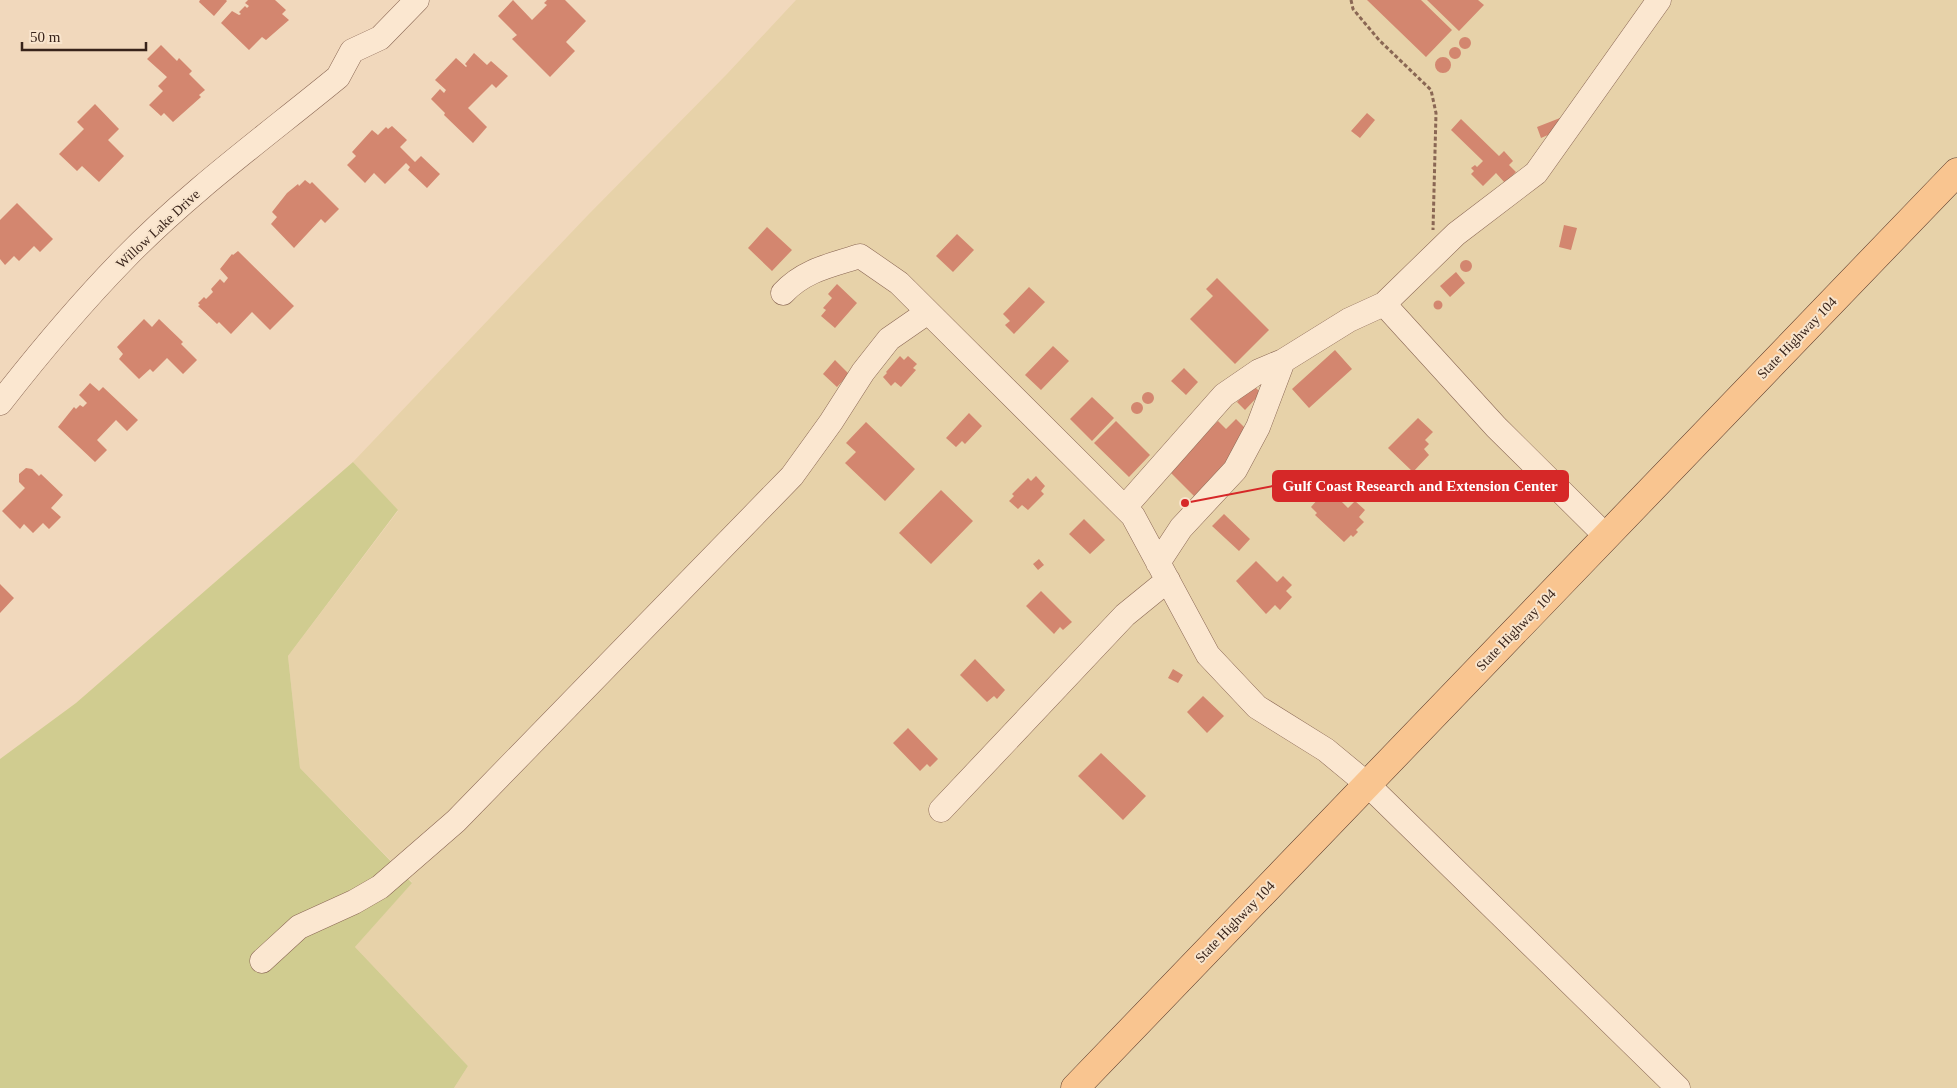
<svg xmlns="http://www.w3.org/2000/svg" width="1957" height="1088" font-family="'Times New Roman',serif">
<style>
.farmland{fill:#e7d2a9}
.green{fill:#d0cc90}
.building{fill:#d3866f}
.lines{fill:none;stroke-linecap:round;stroke-linejoin:round}
.minor-casing{stroke:#8a6754;stroke-width:25}
.major-casing{stroke:#573729;stroke-width:29}
.path{stroke:#8a6754;stroke-width:3;stroke-dasharray:4 2.5;stroke-linecap:butt}
.minor{stroke:#fbe7d0;stroke-width:24}
.major{stroke:#f9c590;stroke-width:28}
.labels{text-anchor:middle;dominant-baseline:central;stroke-width:4;stroke-linejoin:round;paint-order:stroke}
.street-label{font-size:14px;fill:#38231a;stroke:#f8e4cc}
.leader{fill:none;stroke:#d62828;stroke-width:2}
.callout-dot{fill:#d62828;stroke:#f8e4cc;stroke-width:2}
.callout{fill:#d62828;stroke:#d62828;stroke-width:2}
.callout-label{font-size:15px;text-anchor:middle;font-weight:bold;fill:#fff}
</style>
<rect width="100%" height="100%" fill="#f1d8bc"/>
<path class="farmland" d="M 796,0 L 1957,0 L 1957,1088 L 454,1088 L 468,1066 L 355,947 L 412,882 L 300,768 L 288,656 L 398,511 L 353,462 L 588,215 L 727,74 Z"/>
<path class="green" d="M 353,462 L 398,510 L 288,656 L 300,768 L 412,883 L 355,947 L 468,1066 L 454,1088 L 0,1088 L 0,759 L 76,703 Z"/>
<path class="building" d="M 200,0 L 226,0 L 227,1 L 214,16 L 199,2 Z
M 248,0 L 275,0 L 286,10 L 282,14 L 289,20 L 266,40 L 262,37 L 249,50 L 221,23 L 232,11 L 239,15 L 241,14 L 239,12 L 245,6 L 247,8 L 249,6 L 245,3 Z
M 513,0 L 532,20 L 547,5 L 544,3 L 547,0 L 565,0 L 586,21 L 566,42 L 575,51 L 550,77 L 512,39 L 517,35 L 498,16 Z
M 1367,0 L 1421,0 L 1452,30 L 1426,57 Z
M 1427,0 L 1478,0 L 1484,5 L 1459,31 Z
M1459 43a6 6 0 1 1 12 0a6 6 0 1 1-12 0Z
M 161,45 L 177,61 L 179,58 L 192,71 L 189,74 L 205,90 L 199,95 L 201,97 L 173,122 L 164,113 L 161,116 L 149,105 L 163,91 L 158,86 L 167,77 L 147,59 Z
M1449 53a6 6 0 1 1 12 0a6 6 0 1 1-12 0Z
M 474,53 L 487,65 L 491,61 L 508,76 L 496,88 L 492,84 L 468,108 L 487,127 L 473,143 L 444,115 L 445,113 L 431,99 L 440,89 L 444,93 L 446,90 L 435,80 L 456,58 L 466,67 L 467,66 L 465,64 Z
M1435 65a8 8 0 1 1 16 0a8 8 0 1 1-16 0Z
M 95,104 L 119,129 L 108,140 L 124,156 L 99,182 L 82,166 L 77,171 L 59,154 L 84,129 L 77,122 Z
M 1367,113 L 1375,120 L 1360,138 L 1351,131 Z
M 1560,118 L 1564,128 L 1541,138 L 1537,127 Z
M 1461,119 L 1499,156 L 1504,151 L 1513,161 L 1509,165 L 1516,172 L 1505,183 L 1496,173 L 1483,186 L 1471,174 L 1474,171 L 1471,168 L 1475,165 L 1477,167 L 1483,161 L 1451,130 Z
M 392,126 L 407,140 L 400,147 L 415,162 L 421,156 L 440,174 L 427,188 L 408,170 L 410,167 L 406,163 L 385,184 L 374,173 L 365,183 L 347,165 L 356,156 L 352,152 L 372,130 L 378,135 L 386,127 L 388,129 Z
M 305,180 L 310,184 L 312,182 L 339,209 L 325,223 L 321,219 L 294,248 L 271,224 L 277,217 L 272,212 L 287,193 L 298,184 L 299,186 Z
M 17,203 L 53,239 L 40,252 L 34,246 L 19,261 L 14,256 L 5,265 L 0,259 L 0,220 Z
M 1564,225 L 1577,228 L 1571,250 L 1559,247 Z
M 767,227 L 792,250 L 772,271 L 748,248 Z
M 957,234 L 974,250 L 953,272 L 936,256 Z
M 238,251 L 294,306 L 270,330 L 252,312 L 231,334 L 219,322 L 217,324 L 198,306 L 200,305 L 198,303 L 204,297 L 206,299 L 213,292 L 211,289 L 220,279 L 224,283 L 228,278 L 220,269 L 232,254 L 233,255 Z
M1460 266a6 6 0 1 1 12 0a6 6 0 1 1-12 0Z
M 1456,272 L 1465,283 L 1450,297 L 1440,286 Z
M 1217,278 L 1269,330 L 1235,364 L 1190,319 L 1213,296 L 1206,289 Z
M 837,284 L 857,303 L 835,328 L 821,316 L 826,310 L 823,308 L 832,298 L 828,294 Z
M 1029,287 L 1045,302 L 1014,334 L 1005,325 L 1010,321 L 1003,314 Z
M1433.5 305a4.5 4.5 0 1 1 9 0a4.5 4.5 0 1 1-9 0Z
M 144,319 L 152,327 L 159,319 L 183,342 L 181,344 L 197,360 L 183,374 L 167,358 L 153,372 L 150,369 L 139,379 L 119,359 L 123,354 L 117,347 Z
M 1053,346 L 1069,361 L 1041,390 L 1025,375 Z
M 1335,350 L 1352,369 L 1309,408 L 1292,389 Z
M 900,356 L 904,360 L 908,356 L 917,364 L 913,368 L 916,370 L 901,387 L 895,382 L 891,386 L 883,377 L 887,373 L 886,372 Z
M 835,360 L 849,374 L 837,387 L 823,374 Z
M 1184,368 L 1198,382 L 1186,395 L 1171,381 Z
M 90,383 L 99,391 L 103,387 L 138,420 L 127,431 L 116,420 L 97,440 L 107,450 L 95,462 L 58,427 L 74,407 L 76,409 L 80,405 L 83,407 L 87,403 L 79,395 Z
M 1253,385 L 1261,393 L 1245,410 L 1237,402 Z
M1142 398a6 6 0 1 1 12 0a6 6 0 1 1-12 0Z
M 1092,397 L 1114,418 L 1092,441 L 1070,419 Z
M1131 408a6 6 0 1 1 12 0a6 6 0 1 1-12 0Z
M 969,413 L 982,426 L 965,444 L 962,441 L 956,447 L 946,438 Z
M 1418,418 L 1433,432 L 1425,440 L 1429,444 L 1424,449 L 1429,455 L 1413,472 L 1388,448 Z
M 1236,419 L 1252,435 L 1195,497 L 1169,471 L 1218,421 L 1226,429 Z
M 1116,421 L 1150,455 L 1129,477 L 1094,443 Z
M 866,422 L 915,469 L 885,501 L 845,463 L 856,452 L 846,443 Z
M 26,468 L 32,469 L 39,476 L 41,474 L 63,495 L 51,508 L 61,517 L 49,529 L 43,523 L 33,533 L 24,524 L 20,529 L 2,511 L 25,488 L 19,482 L 19,474 Z
M 1036,476 L 1045,486 L 1041,491 L 1044,494 L 1028,510 L 1022,505 L 1018,509 L 1009,501 L 1014,496 L 1012,494 L 1028,478 L 1031,481 Z
M 941,490 L 973,521 L 931,564 L 899,533 Z
M 1326,490 L 1334,497 L 1335,495 L 1348,508 L 1355,501 L 1365,510 L 1359,517 L 1364,522 L 1356,530 L 1358,532 L 1353,537 L 1351,535 L 1344,542 L 1315,515 L 1317,513 L 1311,507 Z
M 1224,514 L 1250,539 L 1239,551 L 1212,526 Z
M 1084,519 L 1105,540 L 1090,554 L 1069,534 Z
M 1039,559 L 1044,565 L 1038,570 L 1033,564 Z
M 1256,561 L 1277,582 L 1283,576 L 1292,585 L 1286,591 L 1292,597 L 1280,610 L 1275,605 L 1266,614 L 1236,581 Z
M 0,584 L 14,598 L 0,613 Z
M 1041,591 L 1072,622 L 1063,630 L 1060,627 L 1054,634 L 1026,606 Z
M 975,659 L 1005,690 L 997,699 L 994,696 L 987,702 L 960,675 Z
M 1173,669 L 1183,675 L 1178,683 L 1168,678 Z
M 1203,696 L 1224,716 L 1207,733 L 1187,712 Z
M 908,728 L 938,759 L 930,767 L 927,764 L 920,771 L 893,743 Z
M 1101,753 L 1146,796 L 1123,820 L 1078,776 Z"/>
<g class="lines">
<g class="minor-casing">
<path id="minor" d="M 783,293 C 804,270 832,265 860,256 L 899,283 L 1133,516 L 1208,655 L 1257,707 L 1326,750 L 1367,784 L 1678,1088
M 1384,304 L 1496,427 L 1606,536
M 0,403 C 39,353 80,304 124,259 C 189,192 266,136 338,77 L 352,51 L 380,38 L 417,0
M 1125,507 L 1224,395 L 1259,371 L 1283,361
M 1158,563 L 1181,528 L 1235,470 L 1258,427 L 1283,361 L 1349,320 L 1384,304 L 1456,234 L 1536,173 L 1659,0
M 941,810 L 1125,615 L 1168,580
M 262,961 L 299,927 L 354,902 L 380,887 L 456,821 L 792,476 L 831,422 L 863,372 L 889,339 L 928,312"/>
</g>
<g class="major-casing">
<path id="major" d="M 1075,1088 L 1957,172"/>
</g>
<path class="path" d="M 1351,0 L 1353,9 L 1379,40 L 1431,90 L 1436,113 L 1433,230"/>
<use href="#minor" class="minor"/>
<use href="#major" class="major"/>
</g>
<g class="labels">
<g class="street-label">
<text transform="translate(158 229) rotate(-43)">Willow Lake Drive</text>
<text transform="translate(1797 338) rotate(-46)">State Highway 104</text>
<text transform="translate(1516 630) rotate(-46)">State Highway 104</text>
<text transform="translate(1235 922) rotate(-46)">State Highway 104</text>
</g>
</g>
<path class="leader" d="M1185 503L1273 486"/>
<circle class="callout-dot" cx="1185" cy="503" r="5"/>
<rect class="callout" x="1273" y="471" width="295" height="30" rx="5"/>
<g class="callout-label">
<text x="1420" y="491">Gulf Coast Research and Extension Center</text>
</g>
<path d="M22 42v8h124v-8" fill="none" stroke="#38231a" stroke-width="2.5"/>
<text x="30" y="42" font-size="15" fill="#38231a" stroke="#f8e4cc" stroke-width="4" paint-order="stroke">50 m</text>
</svg>
